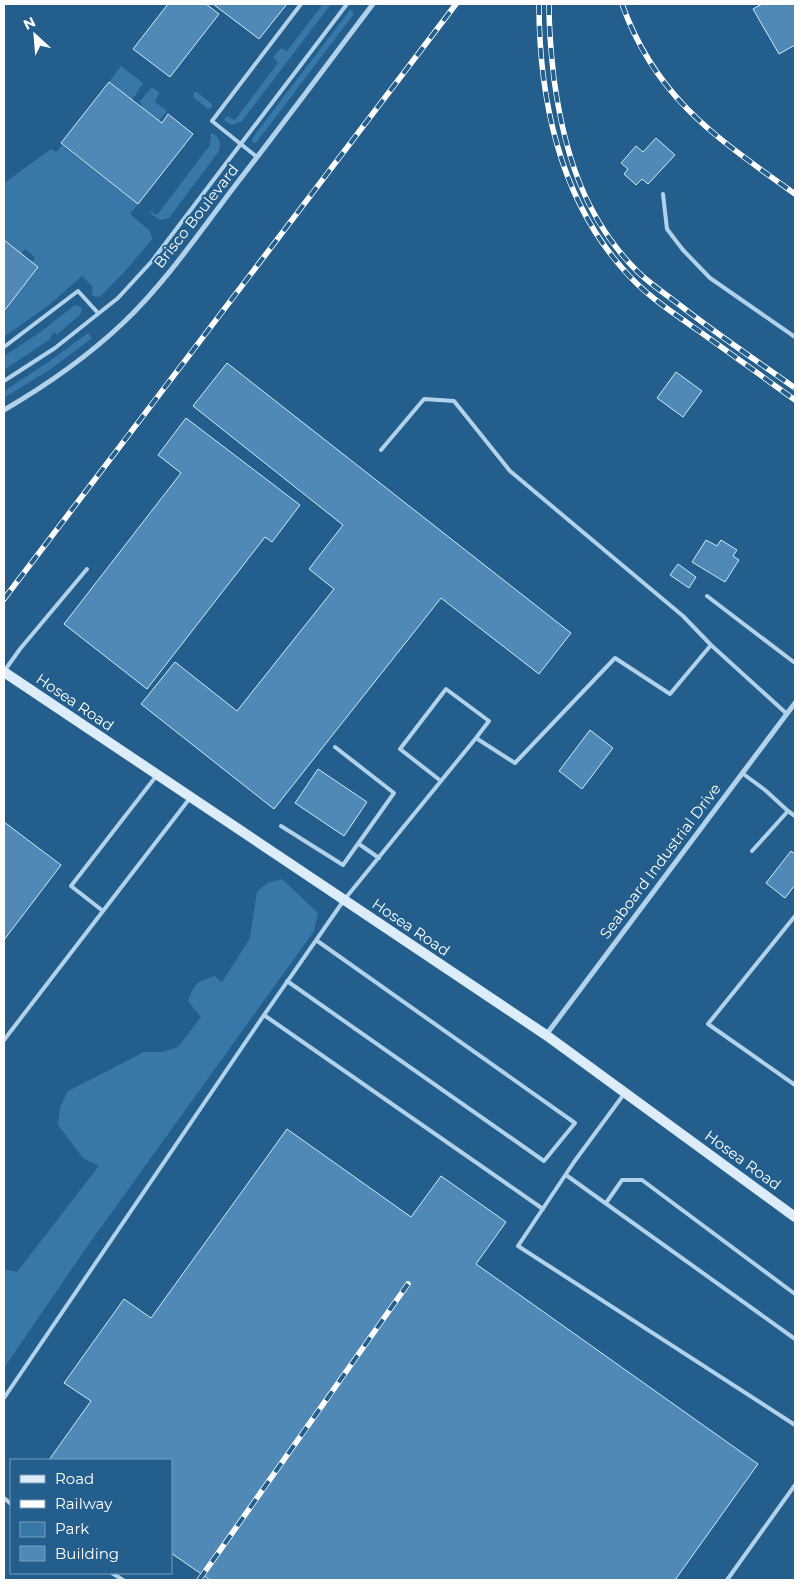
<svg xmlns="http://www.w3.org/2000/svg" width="799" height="1584" font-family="Montserrat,sans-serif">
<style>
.green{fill:#3778a9}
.building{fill:#5089b5;stroke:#d6eaf8}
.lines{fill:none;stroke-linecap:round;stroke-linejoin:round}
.lane{stroke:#b2d2eb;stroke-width:4}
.street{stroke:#b2d2eb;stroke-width:5}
.secondary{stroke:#ddecf9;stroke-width:10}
.rail-casing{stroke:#fff;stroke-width:5.5}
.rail{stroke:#235e8c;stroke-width:4;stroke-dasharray:11;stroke-linecap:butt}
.labels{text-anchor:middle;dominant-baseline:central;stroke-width:4;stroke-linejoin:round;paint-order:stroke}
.street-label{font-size:15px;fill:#fff;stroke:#235e8c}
</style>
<rect width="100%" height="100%" fill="#235e8c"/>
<path class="green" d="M 323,4 L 331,4 L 242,121 L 232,125 L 225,121 L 224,119 L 227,116 L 235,120 L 278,63 L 273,57 L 281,48 L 287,51 Z
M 350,10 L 353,11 L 353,15 L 256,143 L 252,142 L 253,137 Z
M 121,66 L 143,83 L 132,100 L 109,82 Z
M 151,88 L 155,89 L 159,93 L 155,102 L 167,111 L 159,121 L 140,106 L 142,104 L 139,102 Z
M 194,92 L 197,92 L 212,104 L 212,108 L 208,109 L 193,97 Z
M 211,133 C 219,136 222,143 219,151 L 169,218 L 160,220 L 151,214 L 150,211 L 157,215 L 210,145 Z
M 62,145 L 138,204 L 130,214 L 150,231 L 152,239 L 127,269 L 100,297 L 93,296 L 92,292 L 93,287 L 82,276 L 49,305 L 4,337 L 4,311 L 38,267 L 32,262 L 35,257 L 25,249 L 21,254 L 4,240 L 4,183 L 51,149 L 56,152 Z
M 75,305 L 80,306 L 82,309 L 80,315 L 56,335 L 55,332 L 52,334 L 49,340 L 4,370 L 4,356 L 39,333 Z
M 88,333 L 92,338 L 51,369 L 4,398 L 4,391 L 47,363 Z
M 282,879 L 318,913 L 314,931 L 84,1251 L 4,1368 L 4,1269 L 17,1272 L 99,1166 L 83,1158 L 58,1125 L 60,1107 L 68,1091 L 144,1052 L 162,1052 L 178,1047 L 201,1017 L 188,1001 C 194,984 197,981 215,976 L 222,982 L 250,938 L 257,891 L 268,883 Z"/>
<path class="building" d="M 168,4 L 206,4 L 219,14 L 170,77 L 133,49 Z
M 213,4 L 287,4 L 259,39 Z
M 762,4 L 795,4 L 795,45 L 779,54 L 753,9 Z
M 109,82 L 162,123 L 168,114 L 193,134 L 138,204 L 61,143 Z
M 656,138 L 675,155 L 648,184 L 642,179 L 636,185 L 624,174 L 628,169 L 621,163 L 636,146 L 643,152 Z
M 4,240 L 38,267 L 4,311 Z
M 227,363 L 571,633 L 539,674 L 441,598 L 274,809 L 141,704 L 175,662 L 237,711 L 334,589 L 309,569 L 343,525 L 193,406 Z
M 676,372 L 702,391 L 683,417 L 657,398 Z
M 186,418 L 300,505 L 272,542 L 265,537 L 147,689 L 64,624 L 181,473 L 158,455 Z
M 706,540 L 717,546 L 721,540 L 737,550 L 733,556 L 739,560 L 725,582 L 692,562 Z
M 678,564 L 696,577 L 689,588 L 670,575 Z
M 590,730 L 613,748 L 582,789 L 559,771 Z
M 318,769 L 367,802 L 344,836 L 295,803 Z
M 4,822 L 61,865 L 4,940 Z
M 791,851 L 795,854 L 795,885 L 785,898 L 766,883 Z
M 287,1129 L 411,1217 L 441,1176 L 506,1222 L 476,1264 L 758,1464 L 675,1580 L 210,1580 L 171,1553 L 171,1460 L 49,1460 L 91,1401 L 64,1383 L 124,1299 L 151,1318 Z"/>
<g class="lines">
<path class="lane" d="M 257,157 L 212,121 L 301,4
M 663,194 L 667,229 L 683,250 L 710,278 L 795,337
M 4,347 L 78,291 L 98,313
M 4,381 L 55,348 L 118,298 L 152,261 L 347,4
M 381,450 L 424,399 L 454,401 L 510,471 L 683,616 L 711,645
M 707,596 L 795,663
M 5,670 L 20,649 L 87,569
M 742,773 L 765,790 L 788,811 L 752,851
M 441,781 L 400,749 L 446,689 L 489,721 L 476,738
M 788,811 L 795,816
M 281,826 L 343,865 L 394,793 L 335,747
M 359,844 L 379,858
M 103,911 L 190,798
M 795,916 L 708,1024 L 795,1085
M 287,981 L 544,1161 L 575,1123 L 316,940
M 264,1015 L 543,1209
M 4,1040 L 103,911 L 71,886 L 157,775
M 624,1094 L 574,1162 L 518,1246 L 795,1425
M 566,1175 L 795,1339
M 606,1203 L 622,1180 L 642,1180 L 795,1294
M 4,1398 L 264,1015 L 344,900 L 476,738 L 515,763 L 615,658 L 670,694 L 711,645 L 787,714
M 4,1498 L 11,1504
M 112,1573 L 123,1580
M 727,1580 L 795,1485"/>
<path class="street" d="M 4,410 C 47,385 87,357 123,323 C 164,284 197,236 231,191 C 279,129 326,66 373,4
M 546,1035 L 795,703"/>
<path class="secondary" d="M 4,672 L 546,1035 L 795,1217"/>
<g class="rail-casing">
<path id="rail" d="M 539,4 C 539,97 559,197 623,269 C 644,294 673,313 699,331 C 731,354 763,377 795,400
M 549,4 C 549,29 551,54 554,79 C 564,152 584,218 637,271 C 650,284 667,295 681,306 C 718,335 757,361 795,388
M 622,4 C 656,99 717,138 795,194
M 4,599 L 456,4
M 199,1580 L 408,1284"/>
</g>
<use href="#rail" class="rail"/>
</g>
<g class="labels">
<g class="street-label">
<text transform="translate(196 216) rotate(-52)">Brisco Boulevard</text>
<text transform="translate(75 702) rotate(34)">Hosea Road</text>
<text transform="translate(660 861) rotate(-53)">Seaboard Industrial Drive</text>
<text transform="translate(411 927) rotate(34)">Hosea Road</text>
<text transform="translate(743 1160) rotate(36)">Hosea Road</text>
</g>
</g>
<rect width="799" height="1584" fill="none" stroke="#ffffff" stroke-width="10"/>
<rect x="10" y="1459" width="162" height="115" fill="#235e8c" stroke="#7b9eba"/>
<rect x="20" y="1475" width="25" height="8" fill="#ddecf9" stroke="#7b9eba"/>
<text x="55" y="1484" font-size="15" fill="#ffffff">Road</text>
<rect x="20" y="1500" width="25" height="8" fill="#ffffff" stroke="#7b9eba"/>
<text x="55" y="1509" font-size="15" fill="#ffffff">Railway</text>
<rect x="20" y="1522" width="25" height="15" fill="#3778a9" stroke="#7b9eba"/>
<text x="55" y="1534" font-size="15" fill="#ffffff">Park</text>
<rect x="20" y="1546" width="25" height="15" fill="#5089b5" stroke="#7b9eba"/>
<text x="55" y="1559" font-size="15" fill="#ffffff">Building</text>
<g transform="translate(35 35) rotate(334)" stroke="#235e8c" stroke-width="4" paint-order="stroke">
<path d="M0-4L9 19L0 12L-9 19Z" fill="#ffffff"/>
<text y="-8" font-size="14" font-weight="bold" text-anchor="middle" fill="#ffffff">N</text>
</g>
</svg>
